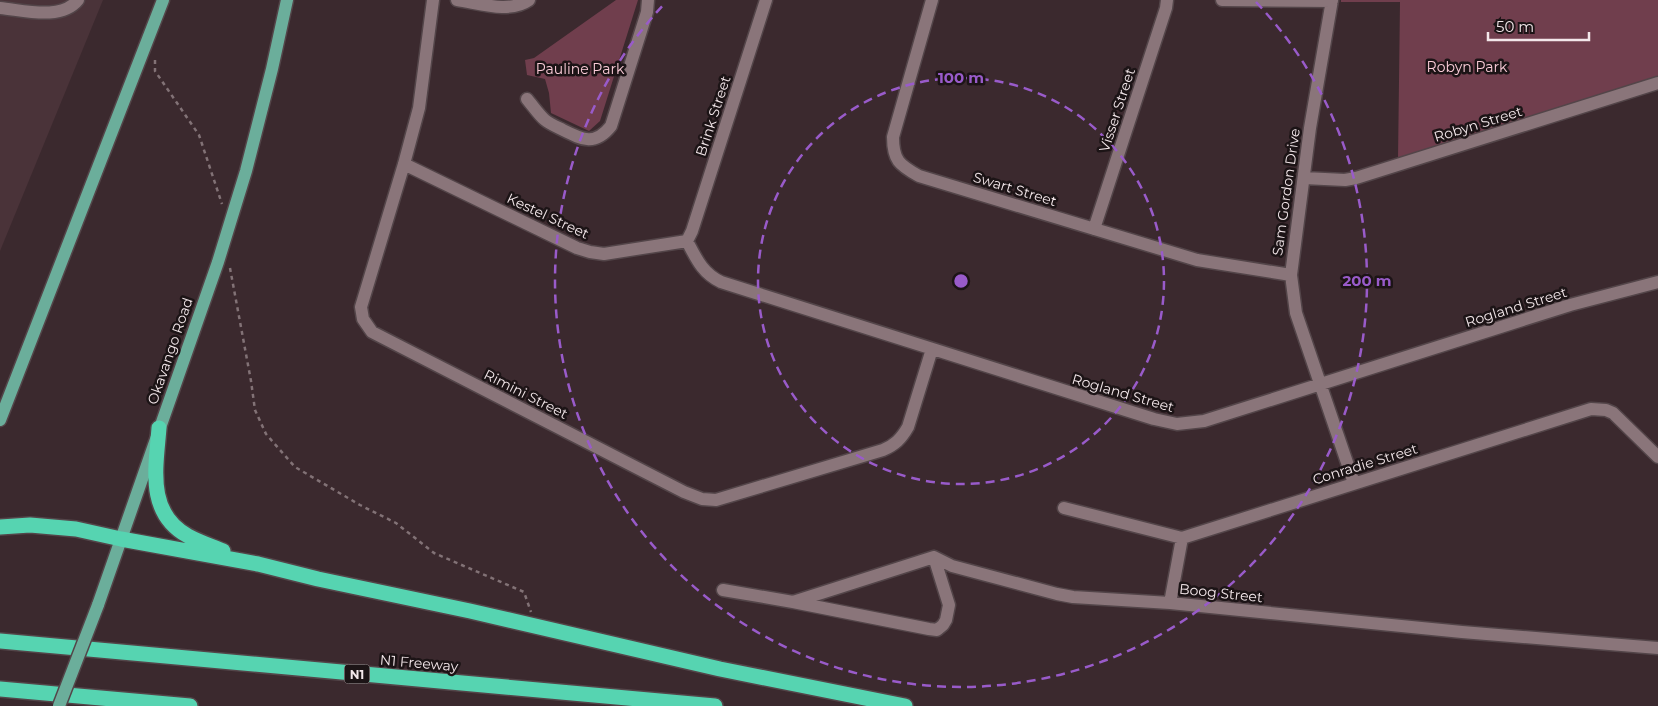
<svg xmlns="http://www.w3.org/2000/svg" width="1658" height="706" font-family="Montserrat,sans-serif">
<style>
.built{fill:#4a3339}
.green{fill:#703e4d}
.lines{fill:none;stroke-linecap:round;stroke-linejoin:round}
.minor-casing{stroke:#534549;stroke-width:15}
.major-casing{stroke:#534549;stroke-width:15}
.highway-casing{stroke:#534549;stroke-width:18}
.path{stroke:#827276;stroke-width:2.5;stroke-dasharray:4 4;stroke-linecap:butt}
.minor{stroke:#8a757a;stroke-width:12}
.major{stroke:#6bae9b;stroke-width:12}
.highway{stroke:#56d4b1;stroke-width:15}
.major-bridge-casing{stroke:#534549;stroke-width:15;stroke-linecap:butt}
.major-bridge{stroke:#6bae9b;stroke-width:12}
.ring{fill:none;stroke:#995bca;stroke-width:2.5;stroke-dasharray:9 6}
.labels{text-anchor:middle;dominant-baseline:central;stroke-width:5;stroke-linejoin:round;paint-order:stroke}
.shield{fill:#1c1416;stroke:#b2a8aa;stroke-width:1}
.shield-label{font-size:12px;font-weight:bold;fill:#f3e7ea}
.park-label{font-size:14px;fill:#fbccd8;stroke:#1c1416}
.street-label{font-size:14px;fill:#f3e7ea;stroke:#1c1416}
.centre{fill:#995bca;stroke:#1c1416;stroke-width:2.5}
.ring-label{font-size:15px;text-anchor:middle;font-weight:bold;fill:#995bca;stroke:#1c1416;stroke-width:5;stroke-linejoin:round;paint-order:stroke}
</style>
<rect width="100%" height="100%" fill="#3b292e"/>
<path class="built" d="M 0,0 L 103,0 L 0,251 Z"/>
<path class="green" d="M 616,0 L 638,0 L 600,121 L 589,131 L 551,113 L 549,93 L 545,79 L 527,75 L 525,60 L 534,58 Z
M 1341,0 L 1658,0 L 1658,76 L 1398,159 L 1400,2 L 1341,2 Z"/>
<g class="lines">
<g class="minor-casing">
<path id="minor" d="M 433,0 L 419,108 L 404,164 L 361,307 L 363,319 L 372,332 L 684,492 L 702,499 L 716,500 L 883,450 C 895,445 901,439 908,427 L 932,349
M 457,0 C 479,3 509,14 529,0
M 932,0 L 893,137 C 893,160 899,165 919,176 L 1197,260 L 1291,275
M 1222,0 L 1332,1
M 1332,0 L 1310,128 L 1291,275 L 1296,313 L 1354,483
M 0,8 C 23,10 61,21 78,0
M 527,99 C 533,106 539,115 545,120 C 550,124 557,127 563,130 C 583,140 595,146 611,126 L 647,12 L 648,0
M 404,164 L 577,248 L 590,252 L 604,254 L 687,241
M 1304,178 L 1345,180 L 1356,178 L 1658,83
M 1094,229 L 1166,8 L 1167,0
M 687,241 C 696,258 702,273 721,282 L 1154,419 L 1177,424 L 1204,421 L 1570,305 L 1658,282
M 687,241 L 692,231 L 766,0
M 1064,508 L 1182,538 L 1591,409 L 1606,410 L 1613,413 L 1658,457
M 723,590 L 793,602 L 929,629 L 937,630 L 943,625 L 946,620 L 949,605 L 934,557
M 793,602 L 934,557 L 952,566 L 1057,594 L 1073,597 L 1170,603 L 1462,632 L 1658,648
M 1170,603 L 1182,538"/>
</g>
<g class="major-casing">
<path id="major" d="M 0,420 L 163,0
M 98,605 L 218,262 L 246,171 L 272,69 L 287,0"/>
</g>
<g class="highway-casing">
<path id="highway" d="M 159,428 C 156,467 146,513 188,536 C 199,542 211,546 223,551
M 0,527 L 30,525 L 76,529 L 121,539 L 258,564 L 318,579 L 470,611 L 720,669 L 905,706
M 0,641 L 715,706
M 0,689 L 190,706"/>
</g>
<path class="path" d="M 155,60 L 155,71 L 199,135 L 222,204
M 230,268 L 251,381 L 255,410 L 266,434 L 295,467 L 360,505 L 396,523 L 434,553 L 524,592 L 531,612"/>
<use href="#minor" class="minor"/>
<use href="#major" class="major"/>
<use href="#highway" class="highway"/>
<g class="major-bridge-casing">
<path id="major-bridge" d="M 59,706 L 98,605"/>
</g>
<use href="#major-bridge" class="major-bridge"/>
</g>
<g class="ring">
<circle cx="961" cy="281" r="203"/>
<path d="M1256 2A406 406 0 1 1 666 2"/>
</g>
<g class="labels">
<rect class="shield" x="344.5" y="664.5" width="25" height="19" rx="4"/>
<g class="shield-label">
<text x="357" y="674">N1</text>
</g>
<g class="park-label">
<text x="1467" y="67">Robyn Park</text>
<text x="580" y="69">Pauline Park</text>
</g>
<g class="street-label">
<text transform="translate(1117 110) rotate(-72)">Visser Street</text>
<text transform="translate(713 116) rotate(-72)">Brink Street</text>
<text transform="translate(1478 124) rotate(-17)">Robyn Street</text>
<text transform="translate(1015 189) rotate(17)">Swart Street</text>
<text transform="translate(1286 192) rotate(-82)">Sam Gordon Drive</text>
<text transform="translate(548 216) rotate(25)">Kestel Street</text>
<text transform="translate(1516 307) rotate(-17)">Rogland Street</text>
<text transform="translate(170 351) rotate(-71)">Okavango Road</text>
<text transform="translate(1123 393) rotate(16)">Rogland Street</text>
<text transform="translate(526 394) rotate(27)">Rimini Street</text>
<text transform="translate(1365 464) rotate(-17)">Conradie Street</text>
<text transform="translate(1221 593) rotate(6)">Boog Street</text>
<text transform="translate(419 663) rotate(5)">N1 Freeway</text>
</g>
</g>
<circle cx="961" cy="281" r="8" class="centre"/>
<g class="ring-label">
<text x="961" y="83">100 m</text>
<text x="1367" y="286">200 m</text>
</g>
<path d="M1488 32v8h101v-8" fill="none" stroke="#f3e7ea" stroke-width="2.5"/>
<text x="1496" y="32" font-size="15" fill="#f3e7ea" stroke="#1c1416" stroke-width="4" paint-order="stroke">50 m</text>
</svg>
